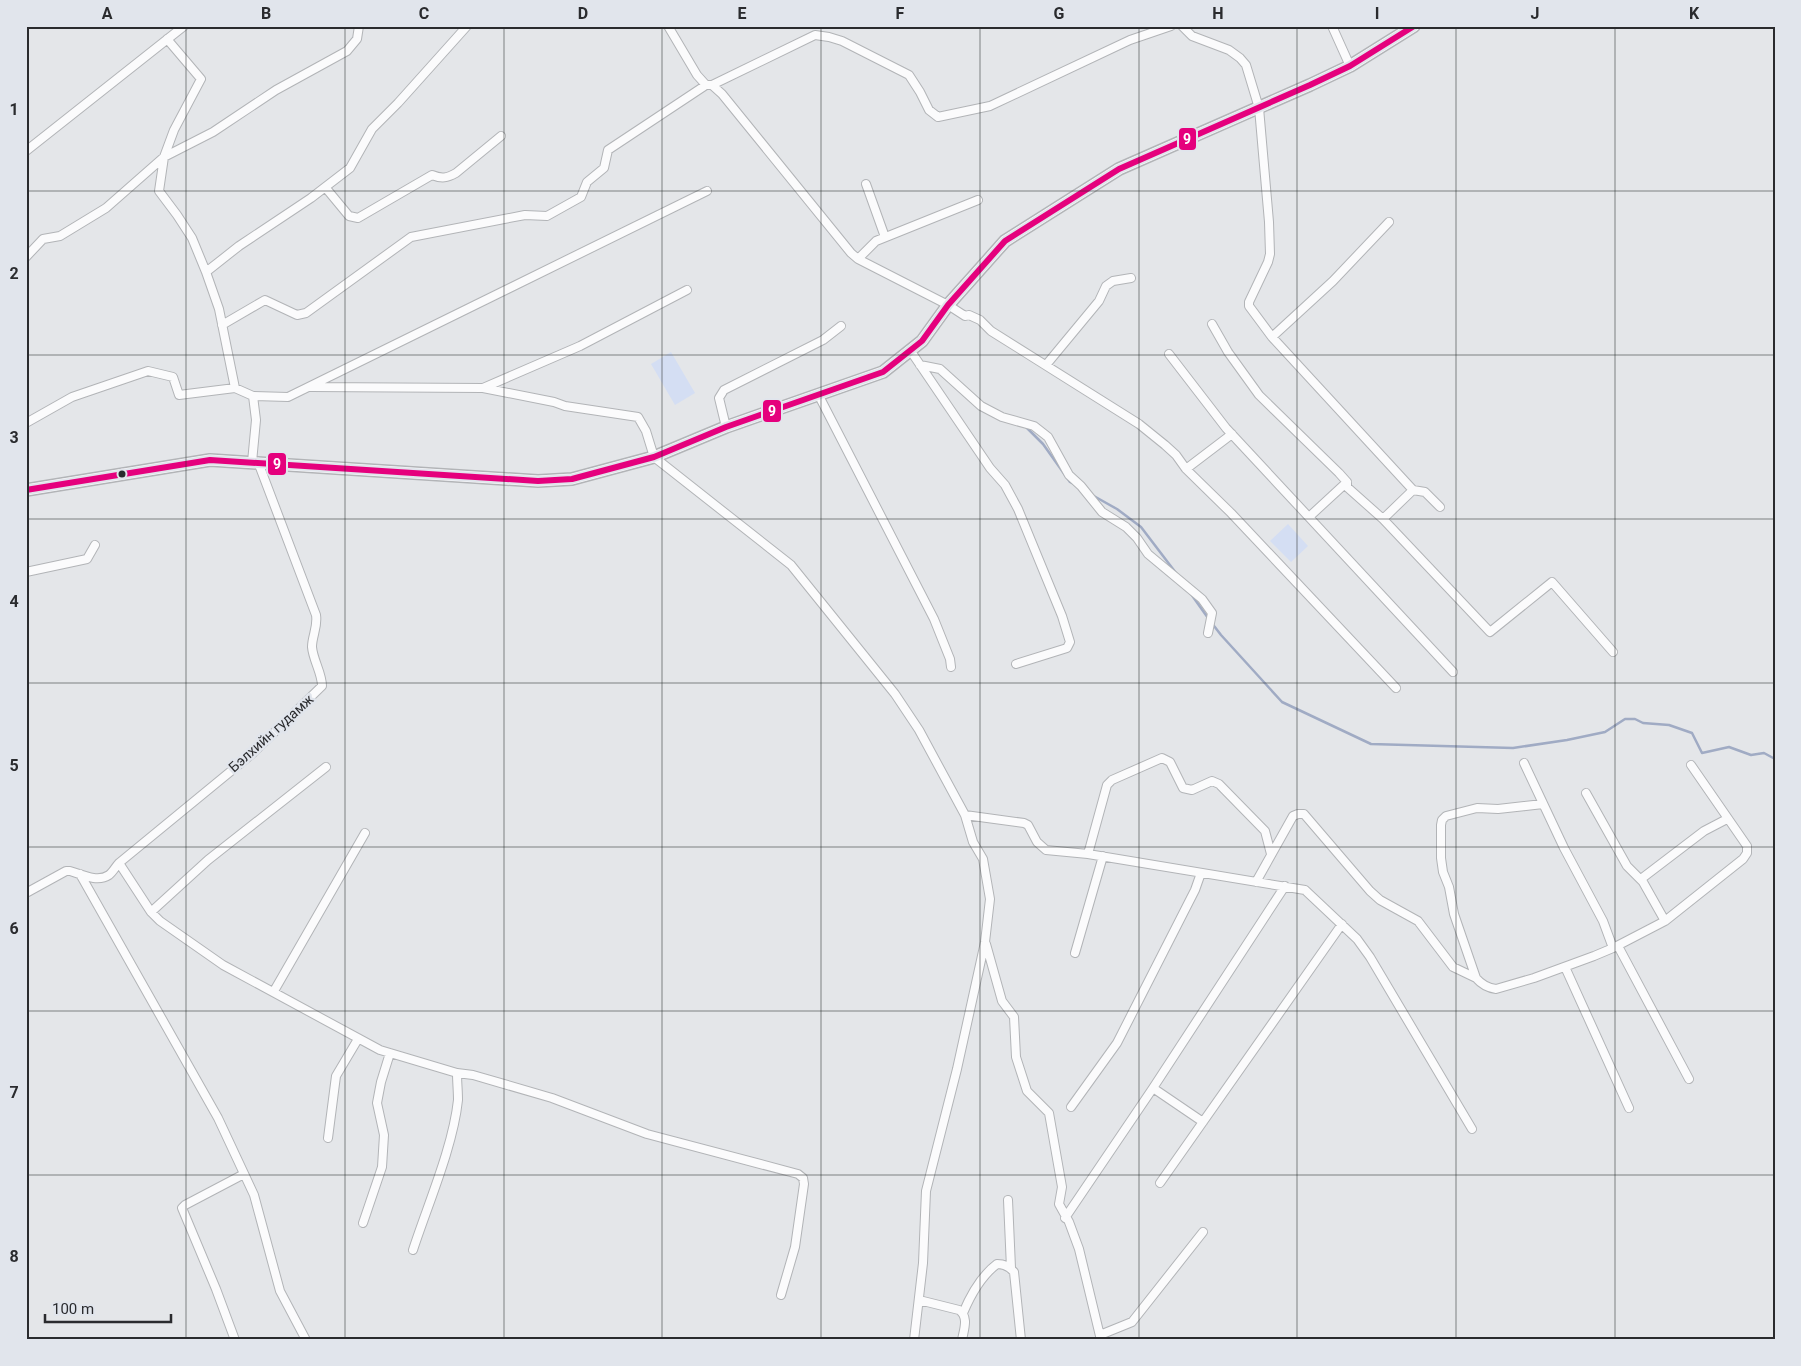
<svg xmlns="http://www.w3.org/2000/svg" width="1801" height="1366" font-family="Roboto,sans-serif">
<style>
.green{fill:#d4def3}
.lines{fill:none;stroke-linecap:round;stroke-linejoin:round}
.stream{stroke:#a0abc4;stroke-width:2.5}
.street-casing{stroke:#b2b4b7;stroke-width:10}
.secondary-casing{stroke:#b2b4b7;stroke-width:14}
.street{stroke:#fbfbfc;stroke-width:8}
.secondary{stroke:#fbfbfc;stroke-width:11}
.bus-1-casing{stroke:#e1e5ec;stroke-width:10}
.bus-1{stroke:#e5007d;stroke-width:6}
.grid{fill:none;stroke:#2a2b2e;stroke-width:1;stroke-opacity:0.55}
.bus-dot{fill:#2a2b2e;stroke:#e1e5ec;stroke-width:2}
.labels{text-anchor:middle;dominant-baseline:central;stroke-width:5;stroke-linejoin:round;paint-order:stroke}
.street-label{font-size:14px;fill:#2a2b2e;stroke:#e1e5ec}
.line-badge{stroke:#e1e5ec;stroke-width:2}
.badge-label{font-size:14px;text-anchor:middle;font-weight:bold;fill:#fff}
.neatline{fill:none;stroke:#2a2b2e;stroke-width:2}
.grid-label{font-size:16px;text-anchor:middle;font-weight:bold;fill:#2a2b2e}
</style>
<rect width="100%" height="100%" fill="#e4e6e9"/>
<path class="green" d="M 671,352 L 695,393 L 675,405 L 651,364 Z
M 1288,524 L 1308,546 L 1291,562 L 1270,541 Z"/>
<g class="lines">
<path class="stream" d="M 1025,426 L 1043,444 L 1070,482 L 1074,484
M 1092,495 L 1117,509 L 1141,527 L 1176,573
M 1191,594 L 1208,618
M 1211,622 L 1221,635 L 1282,702 L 1371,744 L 1513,748 L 1567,740 L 1605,732 L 1625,719 L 1635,719 L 1643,723 L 1669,725 L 1692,733 L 1702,753 L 1729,747 L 1751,755 L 1764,753 L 1775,759"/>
<g class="street-casing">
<path id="street" d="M 668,26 L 697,75 L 706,85
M 1182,26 L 1192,36 L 1229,50 L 1240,58 L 1246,65 L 1259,108 L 1269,222 L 1270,254 L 1268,262 L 1249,302 L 1249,306 L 1272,337 L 1413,490
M 1332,26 L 1350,66
M 167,39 L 201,79 L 174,130 L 164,157 L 159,191 L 177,215 L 192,238 L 206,272
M 712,85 L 722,94 L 851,253 L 858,259 L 948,305 L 965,316 L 969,315 L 980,320 L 991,331 L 1139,424 L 1165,445 L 1176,455 L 1186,469 L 1231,513 L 1396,688
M 26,151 L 184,26
M 866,184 L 885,237
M 325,187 L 349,216 L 358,218 L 432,175 C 442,179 447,178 456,173 L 501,136
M 26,257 L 43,239 L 60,236 L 106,208 L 164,157 L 213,132 L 276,90 L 347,51 L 357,39 L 359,26
M 858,259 L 876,241 L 978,200
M 1212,324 L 1228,352 L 1259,395 L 1339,473 L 1347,482 L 1347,487 L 1383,519 L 1490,632 L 1552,582 L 1613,652
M 222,325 L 265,300 L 297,315 L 306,313 L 411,237 L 525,215 L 547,216 L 581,197 L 587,182 L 604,168 L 608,150 L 706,85 L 712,85 L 815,35 L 829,37 L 842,41 L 909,75 L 920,92 L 929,110 L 938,117 L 990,106 L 1130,40 L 1171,26
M 1272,337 L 1333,281 L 1389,222
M 910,350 L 990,468 L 1005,485 L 1018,509 L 1062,616 L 1070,642 L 1067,648 L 1016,664
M 1169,354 L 1226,428 L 1453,672
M 920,365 L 940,369 L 981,406 L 1002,417 L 1034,426 L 1048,437 L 1069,475 L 1081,486 L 1102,512 L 1126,527 L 1137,538 L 1148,554 L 1202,599 L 1212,613 L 1208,633
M 1046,365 L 1099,301 L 1106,286 L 1113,281 L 1131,278
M 311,387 L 483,388 L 580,346 L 687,290
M 483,388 L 554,402 L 565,406 L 638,417 L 646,431 L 654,457 L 791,565 L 895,694 L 919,730 L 965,815 L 973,842 L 983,859 L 990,899 L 985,942 L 957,1069 L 926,1191 L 923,1263 L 914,1340
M 818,394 L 934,619 L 950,659 L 951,667
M 253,396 L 288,397 L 707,191
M 26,423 L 72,397 L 148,371 L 173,377 L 179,395 L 235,388
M 726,427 L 719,398 L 724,390 L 823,340 L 841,326
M 252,462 L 256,420 L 253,396 L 235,388 L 219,309 L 206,272 L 239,246 L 311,198 L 350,168 L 372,129 L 398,103 L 467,26
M 1186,469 L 1232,434
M 1309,517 L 1347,482
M 1383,519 L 1413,490 L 1425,492 L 1440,507
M 26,572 L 87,559 L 95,545
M 1524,763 L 1564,848 L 1603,921 L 1613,948
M 1586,793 L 1627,866 L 1643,882 L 1665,921
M 1543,804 L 1498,809 L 1477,808 L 1446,816 L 1442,820 L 1441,825 L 1441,858 L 1443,872 L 1449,887 L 1454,914 L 1476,978 C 1482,985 1488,988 1496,989 L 1534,978 L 1594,956 L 1613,948 L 1665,921 L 1743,859 L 1747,853 L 1747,846 L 1691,765
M 965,815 L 1024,823 L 1028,825 L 1037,842 L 1046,850 L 1088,854 L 1305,890 L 1357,939 L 1370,957 L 1472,1129
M 1088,854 L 1107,785 L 1112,780 L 1162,758 L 1170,762 L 1183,788 L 1192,790 L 1212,781 L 1219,784 L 1265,831 L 1271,854
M 119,863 L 151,912 L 160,921 L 223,965 L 380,1050 L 457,1073 L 473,1075 L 552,1098 L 647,1134 L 798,1174 L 803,1178 L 804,1184 L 795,1247 L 781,1295
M 80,874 L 218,1118 L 254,1195 L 280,1291 L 306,1340
M 1641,879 L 1704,831 L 1727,819
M 1256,882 L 1293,816 L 1298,814 L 1304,814 L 1370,891 L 1380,900 L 1418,921 L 1453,967 L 1476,978
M 26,893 L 66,871 L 70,871 C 81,874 97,883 109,875 C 113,872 116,866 119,863 L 253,753 L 322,686 C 322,673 313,660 312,647 C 312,636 318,627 316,615 L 258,462
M 151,912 L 208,860 L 326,767
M 986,944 L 1002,1001 L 1014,1017 L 1016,1057 L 1027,1091 L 1049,1113 L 1062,1187 L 1059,1204 L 1069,1222 L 1079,1249 L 1101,1340
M 1618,946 L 1689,1079
M 1075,953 L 1103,856
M 1565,967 L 1629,1108
M 274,991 L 365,833
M 1153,1088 L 1203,1122
M 1071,1107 L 1117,1043 L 1195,890 L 1201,873
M 328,1138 L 336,1076 L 358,1039
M 1160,1183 L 1342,924
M 1008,1200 L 1011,1268
M 1065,1218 L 1153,1088 L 1285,886
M 363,1223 L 382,1167 L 384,1135 L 377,1103 L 381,1082 L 390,1053
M 413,1250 C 428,1204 453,1147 458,1100 C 458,1091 457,1082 457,1073
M 919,1300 L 959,1310 C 969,1317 964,1329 962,1340
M 963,1313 C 971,1294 981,1276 997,1264 C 1004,1264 1009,1266 1014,1272 L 1021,1340
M 1100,1335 L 1132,1322 L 1203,1232
M 235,1340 L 216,1289 L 182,1208 L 185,1205 L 244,1174"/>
</g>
<g class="secondary-casing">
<path id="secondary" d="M 26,490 L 210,460 L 538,481 L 572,479 L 654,457 L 726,427 L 883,372 L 922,341 L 948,305 L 1005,241 L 1119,169 L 1310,85 L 1350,66 L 1414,26"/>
</g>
<use href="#street" class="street"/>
<use href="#secondary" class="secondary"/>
<g class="bus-1-casing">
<path id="bus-1" d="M 26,490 L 210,460 L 538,481 L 572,479 L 654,457 L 726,427 L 883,372 L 922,341 L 948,305 L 1005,241 L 1119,169 L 1310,85 L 1350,66 L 1414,26"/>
</g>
<use href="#bus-1" class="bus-1"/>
</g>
<path class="grid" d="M 186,26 L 186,1340M 345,26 L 345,1340M 504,26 L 504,1340M 662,26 L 662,1340M 821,26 L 821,1340M 980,26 L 980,1340M 1139,26 L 1139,1340M 1297,26 L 1297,1340M 1456,26 L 1456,1340M 1615,26 L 1615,1340M 26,191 L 1775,191M 26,355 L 1775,355M 26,519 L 1775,519M 26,683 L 1775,683M 26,847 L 1775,847M 26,1011 L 1775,1011M 26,1175 L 1775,1175"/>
<circle class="bus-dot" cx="122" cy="474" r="4.5"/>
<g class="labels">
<g class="street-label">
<text transform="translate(271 733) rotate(-42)">Бэлхийн гудамж</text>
</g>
</g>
<g class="line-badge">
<rect x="1178" y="127" width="19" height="24" rx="5" fill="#e5007d"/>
<rect x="762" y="399" width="20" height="24" rx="5" fill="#e5007d"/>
<rect x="267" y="452" width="20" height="24" rx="5" fill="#e5007d"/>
</g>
<g class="badge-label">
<text x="1187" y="144">9</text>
<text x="772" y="416">9</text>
<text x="277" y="469">9</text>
</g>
<rect width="1801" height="1366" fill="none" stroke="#e1e5ec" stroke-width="55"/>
<path d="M45 1314v8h126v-8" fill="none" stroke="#2a2b2e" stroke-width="2.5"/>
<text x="52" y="1314" font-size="15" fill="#2a2b2e" stroke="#e1e5ec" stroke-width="4" paint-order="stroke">100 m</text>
<rect x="28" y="28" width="1746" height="1310" class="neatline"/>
<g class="grid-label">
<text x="107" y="19">A</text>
<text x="266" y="19">B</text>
<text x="424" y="19">C</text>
<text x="583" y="19">D</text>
<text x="742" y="19">E</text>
<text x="900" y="19">F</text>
<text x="1059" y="19">G</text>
<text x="1218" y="19">H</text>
<text x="1377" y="19">I</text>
<text x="1535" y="19">J</text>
<text x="1694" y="19">K</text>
<text x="14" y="115">1</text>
<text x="14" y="279">2</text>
<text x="14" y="443">3</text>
<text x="14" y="607">4</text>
<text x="14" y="771">5</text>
<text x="14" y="934">6</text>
<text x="14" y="1098">7</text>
<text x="14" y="1262">8</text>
</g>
</svg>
